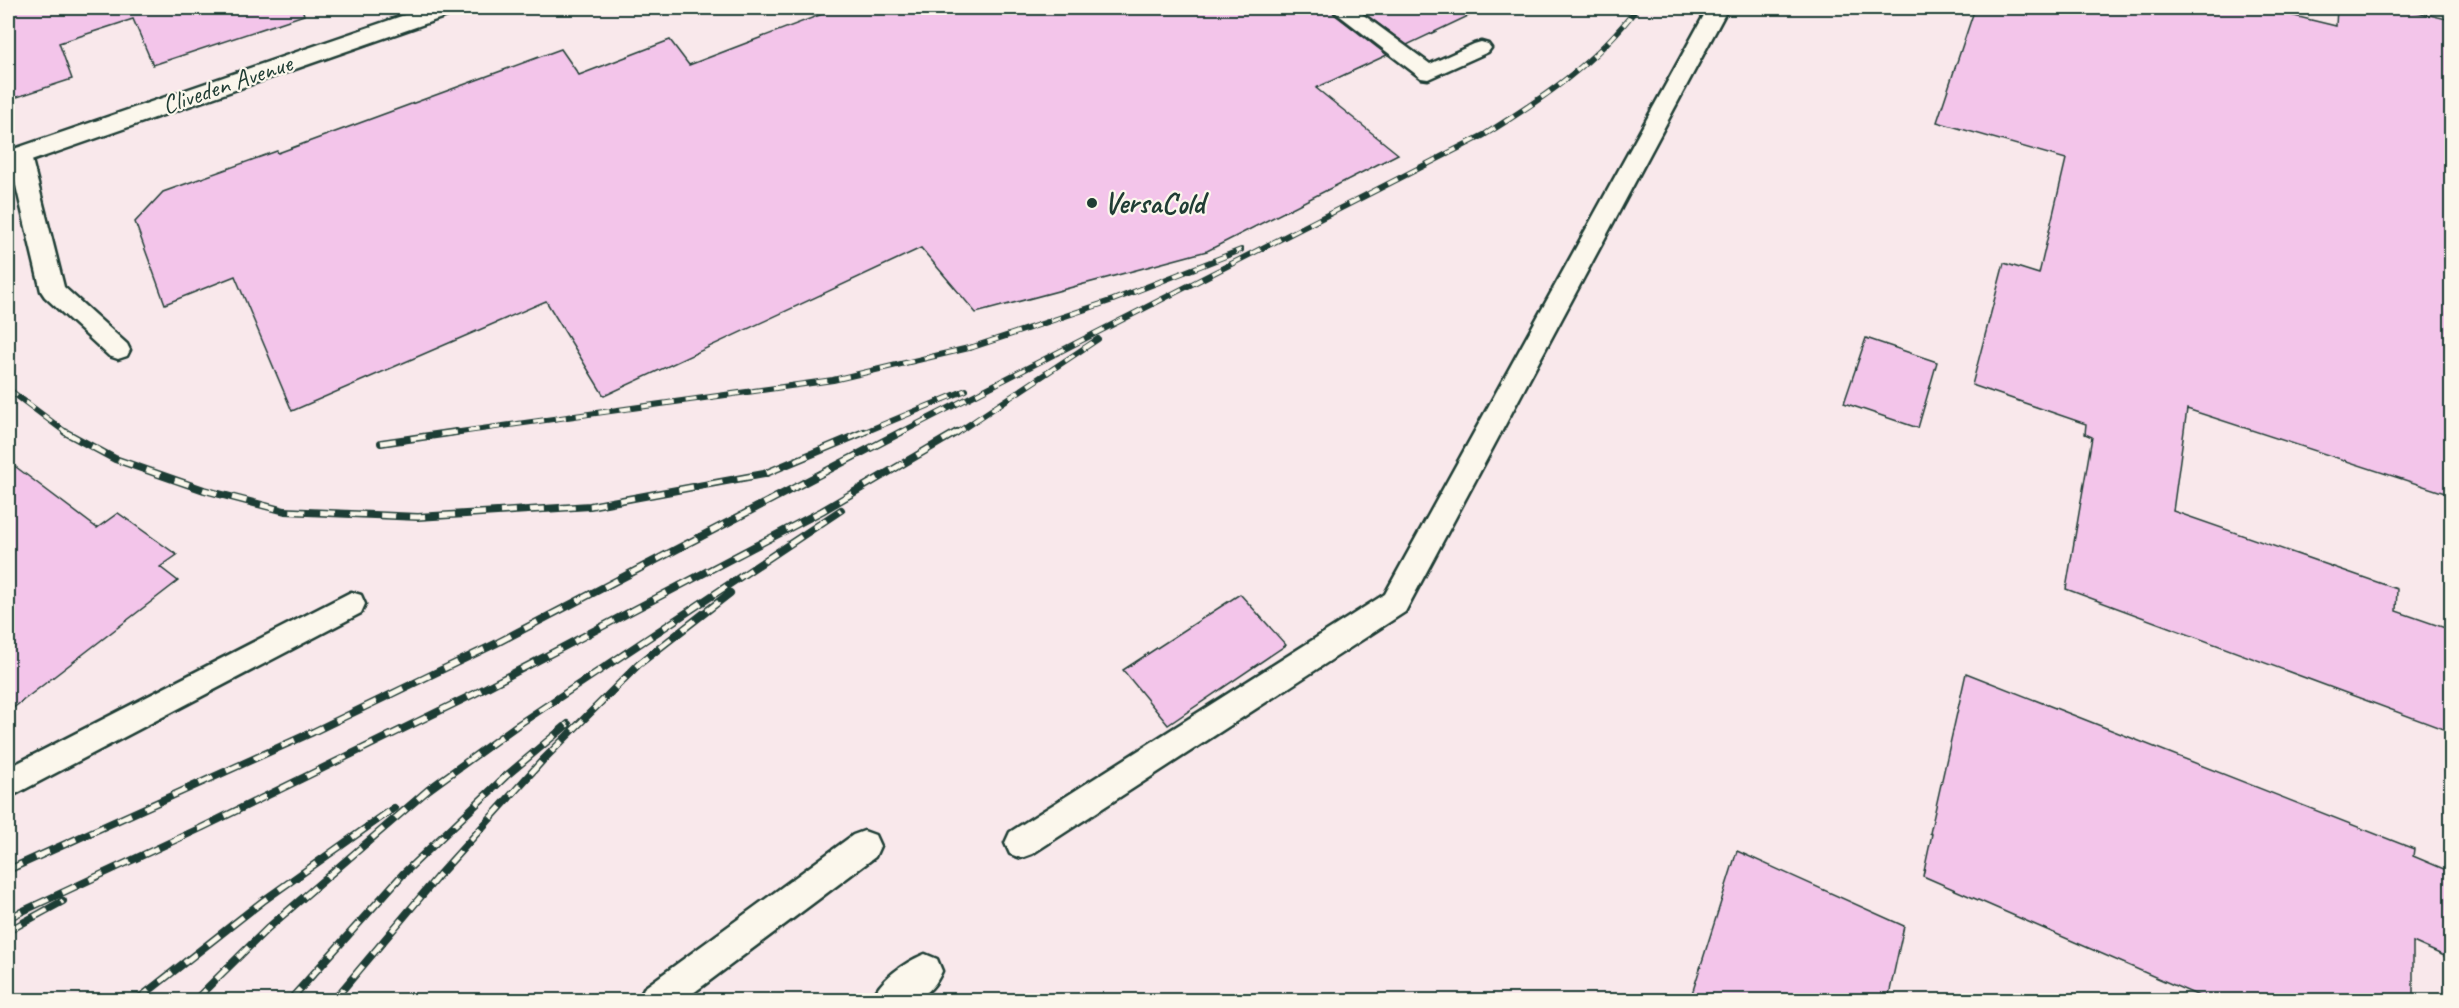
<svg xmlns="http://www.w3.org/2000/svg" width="2459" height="1008" font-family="Caveat,sans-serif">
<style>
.built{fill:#f9e8eb}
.building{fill:#f3c5ea;stroke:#1f3d34;stroke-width:1.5}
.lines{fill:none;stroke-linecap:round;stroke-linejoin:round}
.service-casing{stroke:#1f3d34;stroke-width:5}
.tertiary-casing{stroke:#1f3d34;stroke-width:5}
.service{fill:#fbf7ec;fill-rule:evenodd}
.tertiary{fill:#fbf7ec;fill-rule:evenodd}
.rail-far1-casing{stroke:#1f3d34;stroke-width:6}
.rail-casing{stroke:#1f3d34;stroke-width:8}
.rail-far1{stroke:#fbf7ec;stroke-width:4;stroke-dasharray:11;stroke-linecap:butt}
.rail{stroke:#fbf7ec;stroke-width:5;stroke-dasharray:15;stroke-linecap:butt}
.poi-dot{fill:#1f3d34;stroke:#fbf7ec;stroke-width:2}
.labels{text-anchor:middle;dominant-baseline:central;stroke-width:4.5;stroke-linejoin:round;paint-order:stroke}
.far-street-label{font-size:26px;fill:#1f3d34;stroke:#fbf7ec}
.poi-label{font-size:30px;font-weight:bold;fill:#1f3d34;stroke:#fbf7ec;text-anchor:start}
</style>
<rect width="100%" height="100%" fill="#fbf7ec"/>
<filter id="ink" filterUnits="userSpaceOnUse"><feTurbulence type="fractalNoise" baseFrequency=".0167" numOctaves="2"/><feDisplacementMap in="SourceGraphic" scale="12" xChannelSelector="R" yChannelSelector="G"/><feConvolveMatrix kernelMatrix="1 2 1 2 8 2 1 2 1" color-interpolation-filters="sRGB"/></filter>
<g filter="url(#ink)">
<path class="built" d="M 8,8 L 2451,8 L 2451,1000 L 8,1000 Z"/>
<path class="building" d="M 8,8 L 302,8 L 304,15 L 153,65 L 133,19 L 59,43 L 72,79 L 8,100 Z
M 838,8 L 1331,8 L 1334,14 L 1387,55 L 1316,88 L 1398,154 L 1207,251 L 976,313 L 921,248 L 604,396 L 546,301 L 292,411 L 235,276 L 165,304 L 135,222 L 163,192 L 277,151 L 278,153 L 561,49 L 579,75 L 670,40 L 689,65 Z
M 1357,8 L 1485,8 L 1407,45 Z
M 1975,8 L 2261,8 L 2336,26 L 2337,8 L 2400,8 L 2451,20 L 2451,495 L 2187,409 L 2173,511 L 2397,589 L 2396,611 L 2451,630 L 2451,732 L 2066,589 L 2092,437 L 2085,434 L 2086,424 L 1972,385 L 2004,263 L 2039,274 L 2066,159 L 1937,122 Z
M 1866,338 L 1937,362 L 1918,428 L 1844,403 Z
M 8,461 L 97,528 L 118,513 L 177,555 L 160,567 L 178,581 L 8,712 Z
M 1240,594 L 1286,645 L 1168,725 L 1123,670 Z
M 1966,673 L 2414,849 L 2413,856 L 2451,872 L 2451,959 L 2413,942 L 2413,1000 L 2208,1000 L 1923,876 L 1932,834 L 1930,833 Z
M 1737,851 L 1904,926 L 1888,1000 L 1690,1000 Z"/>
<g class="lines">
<g class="service-casing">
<path id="service" d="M 1333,8 L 1354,8 L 1430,64 L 1474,44 L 1481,42 L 1488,44 L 1491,48 L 1488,52 L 1428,79 L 1421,78 L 1335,12 Z
M 1708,8 L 1728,8 L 1405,612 L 1032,854 L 1021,858 L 1010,854 L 1005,843 L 1010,832 L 1385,594 Z
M 20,149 L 28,151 L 31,156 L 64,287 L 127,344 L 130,350 L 127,356 L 118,359 L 109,356 L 45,297 L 41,291 L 9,156 L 12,151 Z
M 351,592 L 361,595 L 365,604 L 361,613 L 8,798 L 8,768 Z
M 864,831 L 875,835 L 880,846 L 875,857 L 684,1000 L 639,1000 L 644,988 L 853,835 Z
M 925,954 L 937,959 L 942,971 C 927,1006 904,1000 872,1000 C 879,980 905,962 925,954 Z"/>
</g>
<g class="tertiary-casing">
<path id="tertiary" d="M 425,8 L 459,8 L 456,13 L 8,169 L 8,151 Z"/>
</g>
<use href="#service" class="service"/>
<use href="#tertiary" class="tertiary"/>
<g class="rail-far1-casing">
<path id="rail-far1" d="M 8,389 L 68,434
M 446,434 L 833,380 L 973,347 L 1113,300 L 1241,250
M 860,434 L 966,390
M 898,434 L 1484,135 C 1542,99 1596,63 1637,8
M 955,434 L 1098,339"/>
</g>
<g class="rail-casing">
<path id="rail" d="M 65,432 L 115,459 L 204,490 L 285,511 L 418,517 L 590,506 L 764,474 L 864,432
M 381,443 L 456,432
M 8,870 L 313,732 L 495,644 L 901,432
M 8,918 L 203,827 L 474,694 L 822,511 L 957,432
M 8,931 L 63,901
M 137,1000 L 263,901 L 394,808
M 195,1000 L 268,928 L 428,790 L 516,726 L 841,510
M 290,1000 L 403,874 L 506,776 L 568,724
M 334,1000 L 439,875 L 542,761 L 639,664 L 730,593"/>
</g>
<use href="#rail-far1" class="rail-far1"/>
<use href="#rail" class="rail"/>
</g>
</g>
<circle class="poi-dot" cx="1092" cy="203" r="6"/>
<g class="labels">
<g class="far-street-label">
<text transform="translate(227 84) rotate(-19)">Cliveden Avenue</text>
</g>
<g class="poi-label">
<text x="1104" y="203">VersaCold</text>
</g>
</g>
<rect width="2459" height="1008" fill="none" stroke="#fbf7ec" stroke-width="30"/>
<rect x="15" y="15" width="2429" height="978" fill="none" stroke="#1f3d34" stroke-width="2" filter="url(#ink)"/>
</svg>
